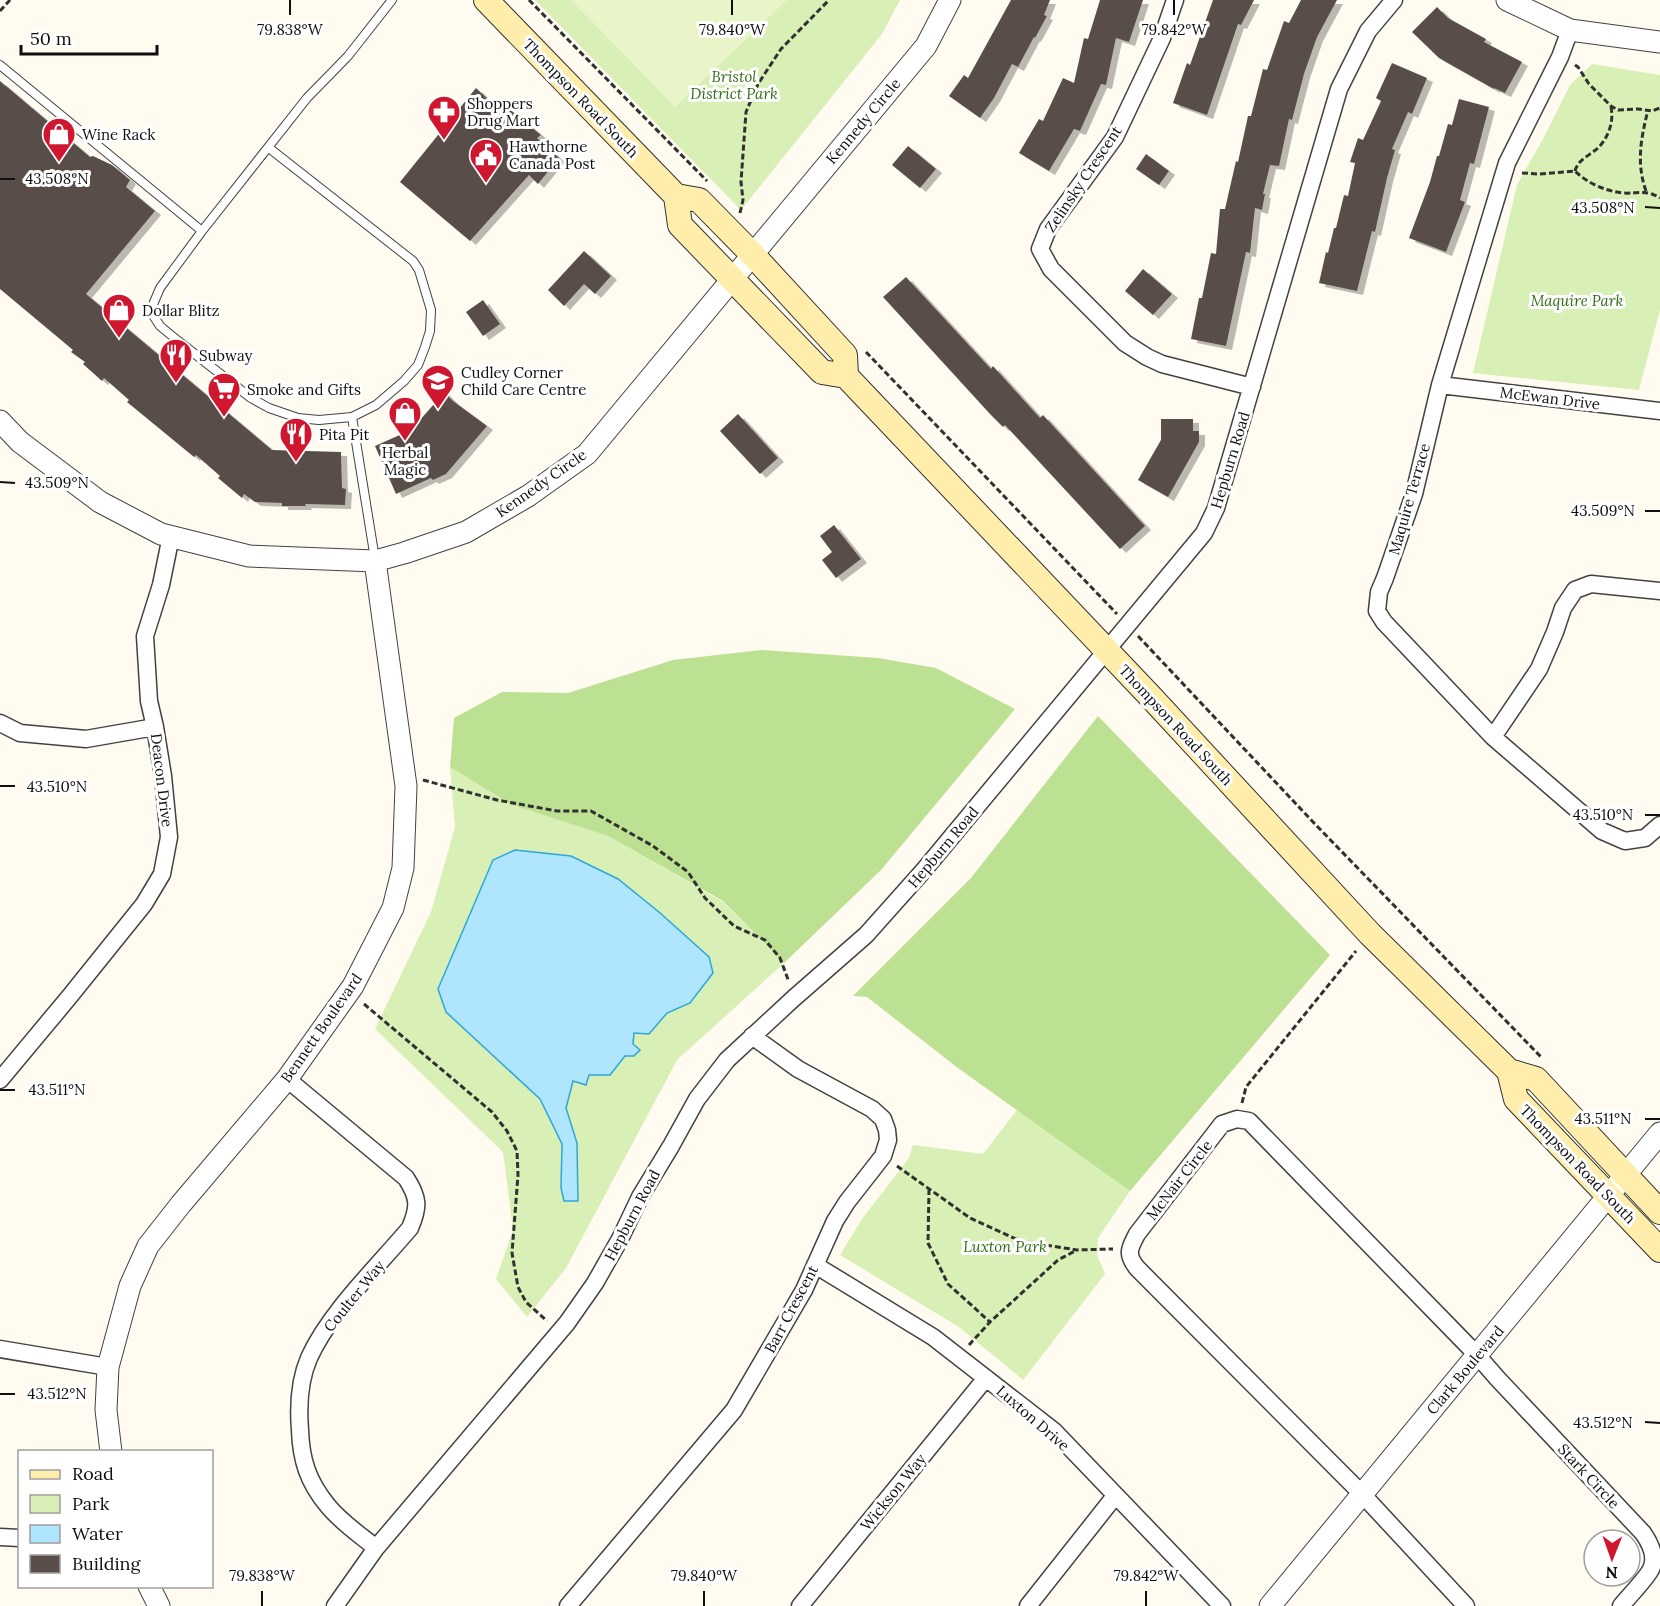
<svg xmlns="http://www.w3.org/2000/svg" width="1660" height="1606" font-family="Lora,serif">
<style>
.green{fill:#d8efb5}
.forest{fill:#bde192}
.pitch{fill:#e9f5c8}
.water{fill:#afe6fd;stroke:#2ea6dc;stroke-width:1.5}
.building{fill:#594e4a;filter:url(#shadow)}
.lines{fill:none;stroke-linecap:round;stroke-linejoin:round}
.service-casing{stroke:#424242;stroke-width:10}
.minor-casing{stroke:#424242;stroke-width:19}
.tertiary-casing{stroke:#424242;stroke-width:23}
.secondary-casing{stroke:#313131;stroke-width:26}
.path{stroke:#313131;stroke-width:3;stroke-dasharray:6 3;stroke-linecap:butt}
.service{stroke:#fff;stroke-width:8}
.minor{stroke:#fff;stroke-width:16}
.tertiary{stroke:#fff;stroke-width:21}
.secondary{stroke:#ffeeab;stroke-width:24}
.ticks{fill:none;stroke:#0f0f0f;stroke-width:2}
.labels{text-anchor:middle;dominant-baseline:central;stroke-width:6;stroke-linejoin:round;paint-order:stroke}
.park-label{font-size:15px;font-style:italic;fill:#316e17;stroke:#fff}
.street-label{font-size:15px;fill:#0f0f0f;stroke:#fff}
.poi-label{font-size:15px;fill:#0f0f0f;stroke:#fff;text-anchor:start}
.ticks-label{font-size:15px;text-anchor:middle;fill:#0f0f0f;stroke:#fff;stroke-width:6;stroke-linejoin:round;paint-order:stroke}
</style>
<defs>
<filter id="shadow"><feDropShadow dx="6" dy="4" stdDeviation="0" flood-color="#0004"/></filter>
</defs>
<rect width="100%" height="100%" fill="#fffbf0"/>
<path class="green" d="M 535,0 L 900,0 L 882,34 L 741,210 Z
M 1592,64 L 1660,75 L 1660,310 L 1639,390 L 1473,373 L 1517,185 L 1544,137 L 1570,85 Z
M 450,767 L 512,805 L 608,836 L 723,902 L 784,963 L 677,1060 L 566,1268 L 527,1317 L 496,1279 L 513,1230 L 503,1152 L 375,1029 L 431,912 L 455,827 Z
M 1017,1110 L 1130,1191 L 1098,1238 L 1097,1255 L 1105,1274 L 1023,1380 L 959,1327 L 840,1255 L 862,1219 L 909,1158 L 913,1145 L 983,1154 Z"/>
<path class="forest" d="M 761,650 L 878,658 L 936,668 L 1015,709 L 881,870 L 784,963 L 723,901 L 608,836 L 512,805 L 450,767 L 454,718 L 502,692 L 568,693 L 673,660 Z
M 1098,716 L 1330,955 L 1130,1191 L 958,1068 L 867,997 L 853,996 L 971,878 Z"/>
<path class="pitch" d="M 571,0 L 787,0 L 675,107 Z"/>
<path class="water" d="M 515,850 L 571,856 L 618,879 L 659,912 L 709,957 L 713,973 L 690,1003 L 667,1013 L 649,1034 L 634,1033 L 633,1044 L 640,1050 L 634,1056 L 625,1056 L 610,1075 L 589,1075 L 586,1085 L 573,1081 L 566,1108 L 577,1143 L 578,1201 L 564,1201 L 561,1188 L 562,1144 L 540,1099 L 446,1012 L 438,989 L 493,860 Z"/>
<path class="building" d="M 1011,0 L 1050,0 L 1044,15 L 1047,16 L 1035,38 L 1034,37 L 1018,67 L 1012,64 L 994,98 L 980,118 L 949,96 L 964,75 L 968,78 Z
M 1100,0 L 1143,0 L 1129,42 L 1116,38 L 1106,85 L 1101,84 L 1080,131 L 1074,129 L 1049,171 L 1019,153 L 1039,119 L 1043,121 L 1063,78 L 1074,83 L 1084,38 L 1088,39 Z
M 1213,0 L 1254,0 L 1241,25 L 1238,24 L 1207,115 L 1173,103 L 1187,63 L 1190,65 Z
M 1301,0 L 1337,0 L 1317,37 L 1304,74 L 1292,120 L 1289,119 L 1279,166 L 1270,165 L 1263,194 L 1265,194 L 1262,210 L 1255,208 L 1250,253 L 1246,252 L 1226,346 L 1191,339 L 1199,298 L 1202,298 L 1211,253 L 1216,254 L 1220,209 L 1225,209 L 1236,161 L 1238,162 L 1248,116 L 1251,116 L 1263,69 L 1267,70 L 1284,21 L 1289,23 Z
M 1437,7 L 1448,18 L 1486,39 L 1484,42 L 1522,62 L 1505,93 L 1494,88 L 1494,89 L 1439,58 L 1412,32 Z
M 1392,63 L 1427,78 L 1412,114 L 1408,112 L 1392,149 L 1395,150 L 1387,178 L 1375,232 L 1372,231 L 1357,291 L 1319,283 L 1326,252 L 1328,253 L 1334,228 L 1336,228 L 1344,195 L 1348,196 L 1355,163 L 1350,162 L 1358,138 L 1363,140 L 1381,101 L 1376,98 Z
M 0,81 L 90,157 L 93,156 L 112,165 L 130,180 L 126,187 L 155,211 L 86,294 L 272,450 L 341,452 L 342,488 L 346,489 L 345,505 L 305,504 L 306,506 L 282,506 L 282,503 L 255,502 L 244,494 L 242,498 L 218,478 L 220,476 L 196,455 L 194,457 L 127,402 L 129,400 L 104,378 L 102,381 L 83,364 L 85,362 L 71,352 L 73,350 L 0,289 Z
M 476,88 L 493,104 L 495,102 L 501,107 L 503,104 L 541,135 L 537,138 L 559,158 L 538,184 L 529,175 L 470,241 L 400,182 Z
M 1459,99 L 1489,107 L 1474,164 L 1470,163 L 1460,200 L 1465,202 L 1446,252 L 1409,238 L 1430,182 L 1437,156 L 1439,156 L 1448,124 L 1452,125 Z
M 908,146 L 936,169 L 920,188 L 892,165 Z
M 1146,154 L 1169,171 L 1159,185 L 1136,169 Z
M 584,251 L 611,276 L 595,294 L 584,284 L 564,306 L 548,290 Z
M 1143,269 L 1172,294 L 1153,315 L 1125,291 Z
M 906,277 L 991,369 L 993,366 L 1040,418 L 1043,415 L 1145,526 L 1120,549 L 1005,425 L 1003,427 L 990,414 L 883,297 Z
M 483,300 L 500,324 L 483,336 L 466,312 Z
M 441,389 L 453,401 L 487,426 L 446,474 L 433,480 L 431,478 L 396,494 L 375,446 L 411,430 L 435,403 L 433,401 Z
M 738,414 L 778,458 L 760,474 L 720,431 Z
M 1161,419 L 1193,419 L 1193,431 L 1199,431 L 1199,442 L 1168,497 L 1138,480 L 1161,440 Z
M 834,525 L 861,559 L 836,578 L 822,560 L 832,552 L 820,536 Z"/>
<g class="lines">
<g class="service-casing">
<path id="service" d="M 0,65 L 202,231
M 269,148 L 413,261 L 419,270 L 431,310 L 430,331 L 425,347 L 418,365 L 404,381 L 376,405 L 352,417 L 319,420 L 298,418 L 269,408 L 251,398 L 177,340 L 160,326 L 151,312 L 152,307 L 160,288 L 202,231 L 307,98 L 348,56 L 392,0
M 352,417 L 375,559"/>
</g>
<g class="minor-casing">
<path id="minor" d="M 1175,0 L 1162,38 L 1115,137 L 1048,229 L 1040,249 L 1051,269 L 1125,343 L 1147,357 L 1162,364 L 1252,387
M 1570,30 L 1560,57 L 1507,163 L 1440,385 L 1414,494 L 1385,578 L 1379,592 L 1377,611 L 1384,622 L 1493,737 L 1602,831 L 1625,841 L 1645,838 L 1660,825
M 1440,385 L 1660,411
M 0,723 L 20,733 L 86,739 L 155,727
M 1493,737 L 1539,669 L 1555,632 L 1563,608 L 1575,590 L 1591,584 L 1660,591
M 287,1079 L 406,1178 C 419,1198 419,1207 410,1228 C 378,1266 329,1313 309,1358 C 299,1381 298,1405 300,1430 C 301,1460 308,1482 328,1506 C 341,1522 360,1535 376,1548
M 0,1080 L 70,996 L 144,904 L 162,874 L 169,837 L 163,776 L 155,727 L 149,701 L 145,636 L 161,585 L 171,536
M 815,1265 L 933,1337 L 1054,1431 L 1222,1606
M 0,1349 L 108,1367
M 0,1537 L 20,1538
M 335,1606 L 376,1548 L 567,1323 L 595,1283 L 620,1239 L 640,1197 L 671,1146 L 697,1099 L 727,1060 L 794,998 L 866,935 L 924,870 L 1204,533 L 1216,508 L 1339,89 L 1368,31 L 1394,0
M 568,1606 L 734,1410 L 804,1290 L 835,1221 L 847,1202 L 883,1156 L 888,1140 L 887,1130 L 883,1119 L 872,1109 L 798,1069 L 752,1036
M 800,1606 L 986,1378
M 1028,1606 L 1115,1496
M 1466,1606 L 1362,1494 L 1137,1268 C 1126,1254 1129,1249 1137,1234 L 1222,1124 L 1237,1119 L 1249,1121 L 1477,1355 L 1497,1378 L 1643,1533 C 1650,1543 1657,1557 1651,1569 C 1647,1578 1628,1597 1621,1606"/>
</g>
<g class="tertiary-casing">
<path id="tertiary" d="M 1507,0 L 1570,30 L 1660,42
M 0,421 L 20,442 L 100,502 L 161,534 L 249,556 L 375,561 L 404,553 L 466,532 L 528,496 L 587,454 L 926,46 L 950,0
M 111,1452 L 106,1410 L 108,1367 L 130,1286 L 148,1246 L 181,1204 L 287,1079 L 353,986 L 393,908 L 403,868 L 406,786 L 375,561
M 149,1586 L 159,1606
M 1270,1606 L 1660,1133"/>
</g>
<g class="secondary-casing">
<path id="secondary" d="M 486,0 L 676,196 L 680,225 L 822,372 L 846,376 L 1149,695 L 1370,934 L 1509,1071 L 1536,1079 L 1660,1212
M 676,196 L 699,200 L 752,254 L 845,355 L 846,376
M 1509,1071 L 1516,1099 L 1660,1250"/>
</g>
<path class="path" d="M 529,0 L 707,181
M 0,11 L 10,0
M 1575,65 L 1578,67 L 1589,84 L 1611,106 L 1618,110 L 1638,109 L 1652,111 L 1660,108
M 1575,171 C 1578,159 1591,155 1599,147 C 1609,136 1614,121 1611,107
M 1522,173 L 1539,174 L 1575,171 C 1587,183 1605,191 1623,193 C 1638,194 1646,189 1660,198
M 1646,191 C 1636,163 1641,138 1648,110
M 740,213 L 743,200 L 741,182 L 746,112 L 758,84 L 781,49 L 829,0
M 866,352 L 1117,614
M 1138,636 L 1314,823 L 1542,1058
M 423,780 L 497,800 L 557,811 L 591,811 L 653,846 L 688,872 L 705,898 L 734,926 L 765,940 L 780,958 L 789,982
M 364,1004 L 492,1112 L 507,1131 L 517,1151 L 518,1175 L 512,1253 L 518,1287 L 526,1302 L 547,1321
M 1242,1103 L 1246,1087 L 1356,951
M 897,1166 L 970,1218 L 1020,1241 L 1077,1250 L 1113,1249
M 929,1189 L 928,1243 L 948,1284 L 990,1322
M 969,1345 L 990,1322 L 1058,1260 L 1075,1251"/>
<use href="#service" class="service"/>
<use href="#minor" class="minor"/>
<use href="#tertiary" class="tertiary"/>
<use href="#secondary" class="secondary"/>
</g>
<path class="ticks" d="M 290,15 L 290,0M 732,15 L 732,0M 1174,15 L 1174,0M 0,179 L 15,179M 1645,207 L 1660,208M 0,482 L 15,483M 1645,511 L 1660,511M 0,786 L 15,786M 1645,815 L 1660,815M 0,1090 L 15,1090M 1645,1119 L 1660,1119M 0,1394 L 15,1394M 1645,1422 L 1660,1423M 262,1606 L 262,1591M 704,1606 L 704,1591M 1146,1606 L 1146,1591"/>
<defs>
<g id="pharmacy-pin" transform="scale(1.725)"><path d="M0 17L-7.5 6A9.5 9.5 0 1 1 7.5 6Z" fill="#cf1730" stroke="#fff"/><path d="M-2-6h4v4h4v4h-4v4h-4v-4h-4v-4h4Z" fill="#fff"/></g>
<g id="shop-pin" transform="scale(1.725)"><path d="M0 17L-7.5 6A9.5 9.5 0 1 1 7.5 6Z" fill="#cf1730" stroke="#fff"/><path d="M-5-2.5h2.3a2.7 3.5 0 0 1 5.4 0H5L5.5 6h-11ZM-1.5-2.5h3a1.5 2.3 0 0 0-3 0Z" fill="#fff"/></g>
<g id="civic-pin" transform="scale(1.725)"><path d="M0 17L-7.5 6A9.5 9.5 0 1 1 7.5 6Z" fill="#cf1730" stroke="#fff"/><path d="M-.6-6.5H3V-4.5H.6V-3L4-1V1h2V6H-6V1h2V-1L-.6-3ZM-1.2 2.5V6h2.4V2.5Z" fill="#fff"/></g>
<g id="restaurant-pin" transform="scale(1.725)"><path d="M0 17L-7.5 6A9.5 9.5 0 1 1 7.5 6Z" fill="#cf1730" stroke="#fff"/><path d="M-5-6h1v4h1v-4h1v4h1v-4h1v5L-1.5 .5V6h-2V.5L-5-1ZM5-6V6H3V1.5H1.5Q1.5-4 5-6Z" fill="#fff"/></g>
<g id="school-pin" transform="scale(1.725)"><path d="M0 17L-7.5 6A9.5 9.5 0 1 1 7.5 6Z" fill="#cf1730" stroke="#fff"/><path d="M0-5L7-2L0 1L-7-2ZM-4 1L0 2.5L4 1V4Q0 6-4 4Z" fill="#fff"/></g>
<g id="supermarket-pin" transform="scale(1.725)"><path d="M0 17L-7.5 6A9.5 9.5 0 1 1 7.5 6Z" fill="#cf1730" stroke="#fff"/><path d="M-6-5.5h2.5l.6 2H6L4.5 2H-2.5L-4.4-4H-6ZM-1.5 3.2a1.3 1.3 0 1 0 .1 0ZM3 3.2a1.3 1.3 0 1 0 .1 0Z" fill="#fff"/></g>
</defs>
<g fill-rule="evenodd">
<use href="#pharmacy-pin" x="444" y="112"/>
<use href="#shop-pin" x="59" y="134"/>
<use href="#civic-pin" x="486" y="155"/>
<use href="#shop-pin" x="119" y="310"/>
<use href="#restaurant-pin" x="176" y="355"/>
<use href="#school-pin" x="438" y="381"/>
<use href="#supermarket-pin" x="224" y="389"/>
<use href="#shop-pin" x="405" y="413"/>
<use href="#restaurant-pin" x="296" y="434"/>
</g>
<g class="labels">
<g class="park-label">
<text x="734" y="76">Bristol<tspan x="734" dy="17">District Park</tspan></text>
<text x="1577" y="300">Maquire Park</text>
<text x="1005" y="1246">Luxton Park</text>
</g>
<g class="street-label">
<text transform="translate(581 98) rotate(46)">Thompson Road South</text>
<text transform="translate(863 121) rotate(-50)">Kennedy Circle</text>
<text transform="translate(1083 179) rotate(-56)">Zelinsky Crescent</text>
<text transform="translate(1550 398) rotate(7)">McEwan Drive</text>
<text transform="translate(1230 460) rotate(-73)">Hepburn Road</text>
<text transform="translate(541 483) rotate(-35)">Kennedy Circle</text>
<text transform="translate(1409 499) rotate(-74)">Maquire Terrace</text>
<text transform="translate(1176 725) rotate(47)">Thompson Road South</text>
<text transform="translate(162 780) rotate(83)">Deacon Drive</text>
<text transform="translate(943 847) rotate(-50)">Hepburn Road</text>
<text transform="translate(321 1028) rotate(-55)">Bennett Boulevard</text>
<text transform="translate(1578 1164) rotate(46)">Thompson Road South</text>
<text transform="translate(1179 1180) rotate(-52)">McNair Circle</text>
<text transform="translate(632 1215) rotate(-62)">Hepburn Road</text>
<text transform="translate(354 1296) rotate(-51)">Coulter Way</text>
<text transform="translate(791 1309) rotate(-62)">Barr Crescent</text>
<text transform="translate(1465 1370) rotate(-50)">Clark Boulevard</text>
<text transform="translate(1033 1418) rotate(41)">Luxton Drive</text>
<text transform="translate(1589 1476) rotate(47)">Stark Circle</text>
<text transform="translate(893 1492) rotate(-51)">Wickson Way</text>
</g>
<g class="poi-label">
<text x="467" y="103">Shoppers<tspan x="467" dy="17">Drug Mart</tspan></text>
<text x="82" y="134">Wine Rack</text>
<text x="509" y="146">Hawthorne<tspan x="509" dy="17">Canada Post</tspan></text>
<text x="142" y="310">Dollar Blitz</text>
<text x="199" y="355">Subway</text>
<text x="461" y="372">Cudley Corner<tspan x="461" dy="17">Child Care Centre</tspan></text>
<text x="247" y="389">Smoke and Gifts</text>
<text x="319" y="434">Pita Pit</text>
<text x="405" y="452" text-anchor="middle">Herbal<tspan x="405" dy="17">Magic</tspan></text>
</g>
</g>
<g class="ticks-label">
<text x="290" y="35">79.838°W</text>
<text x="732" y="35">79.840°W</text>
<text x="1174" y="35">79.842°W</text>
<text x="57" y="184">43.508°N</text>
<text x="1603" y="213">43.508°N</text>
<text x="57" y="488">43.509°N</text>
<text x="1603" y="516">43.509°N</text>
<text x="57" y="792">43.510°N</text>
<text x="1603" y="820">43.510°N</text>
<text x="57" y="1095">43.511°N</text>
<text x="1603" y="1124">43.511°N</text>
<text x="57" y="1399">43.512°N</text>
<text x="1603" y="1428">43.512°N</text>
<text x="262" y="1581">79.838°W</text>
<text x="704" y="1581">79.840°W</text>
<text x="1146" y="1581">79.842°W</text>
</g>
<rect x="18" y="1450" width="195" height="138" fill="#ffffff" stroke="#9f9f9f" stroke-width="1.5"/>
<rect x="30" y="1470" width="30" height="9" fill="#ffeeab" stroke="#9f9f9f" stroke-width="1.5"/>
<text x="72" y="1480" font-size="18" fill="#0f0f0f">Road</text>
<rect x="30" y="1495" width="30" height="18" fill="#d8efb5" stroke="#9f9f9f" stroke-width="1.5"/>
<text x="72" y="1510" font-size="18" fill="#0f0f0f">Park</text>
<rect x="30" y="1525" width="30" height="18" fill="#afe6fd" stroke="#9f9f9f" stroke-width="1.5"/>
<text x="72" y="1540" font-size="18" fill="#0f0f0f">Water</text>
<rect x="30" y="1555" width="30" height="18" fill="#594e4a" stroke="#9f9f9f" stroke-width="1.5"/>
<text x="72" y="1570" font-size="18" fill="#0f0f0f">Building</text>
<g transform="translate(1612 1558) rotate(181)"><circle r="28" fill="#ffffff" stroke="#9f9f9f" stroke-width="1.5"/>
<path d="M0-4.5L10 22L0 15L-10 22Z" fill="#cf1730"/>
<text y="-9" font-size="16" font-weight="bold" text-anchor="middle" fill="#0f0f0f">N</text>
</g>
<path d="M21 45v9h136v-9" fill="none" stroke="#0f0f0f" stroke-width="3"/>
<text x="30" y="45" font-size="18" fill="#0f0f0f" stroke="#ffffff" stroke-width="4.5" paint-order="stroke">50 m</text>
</svg>
